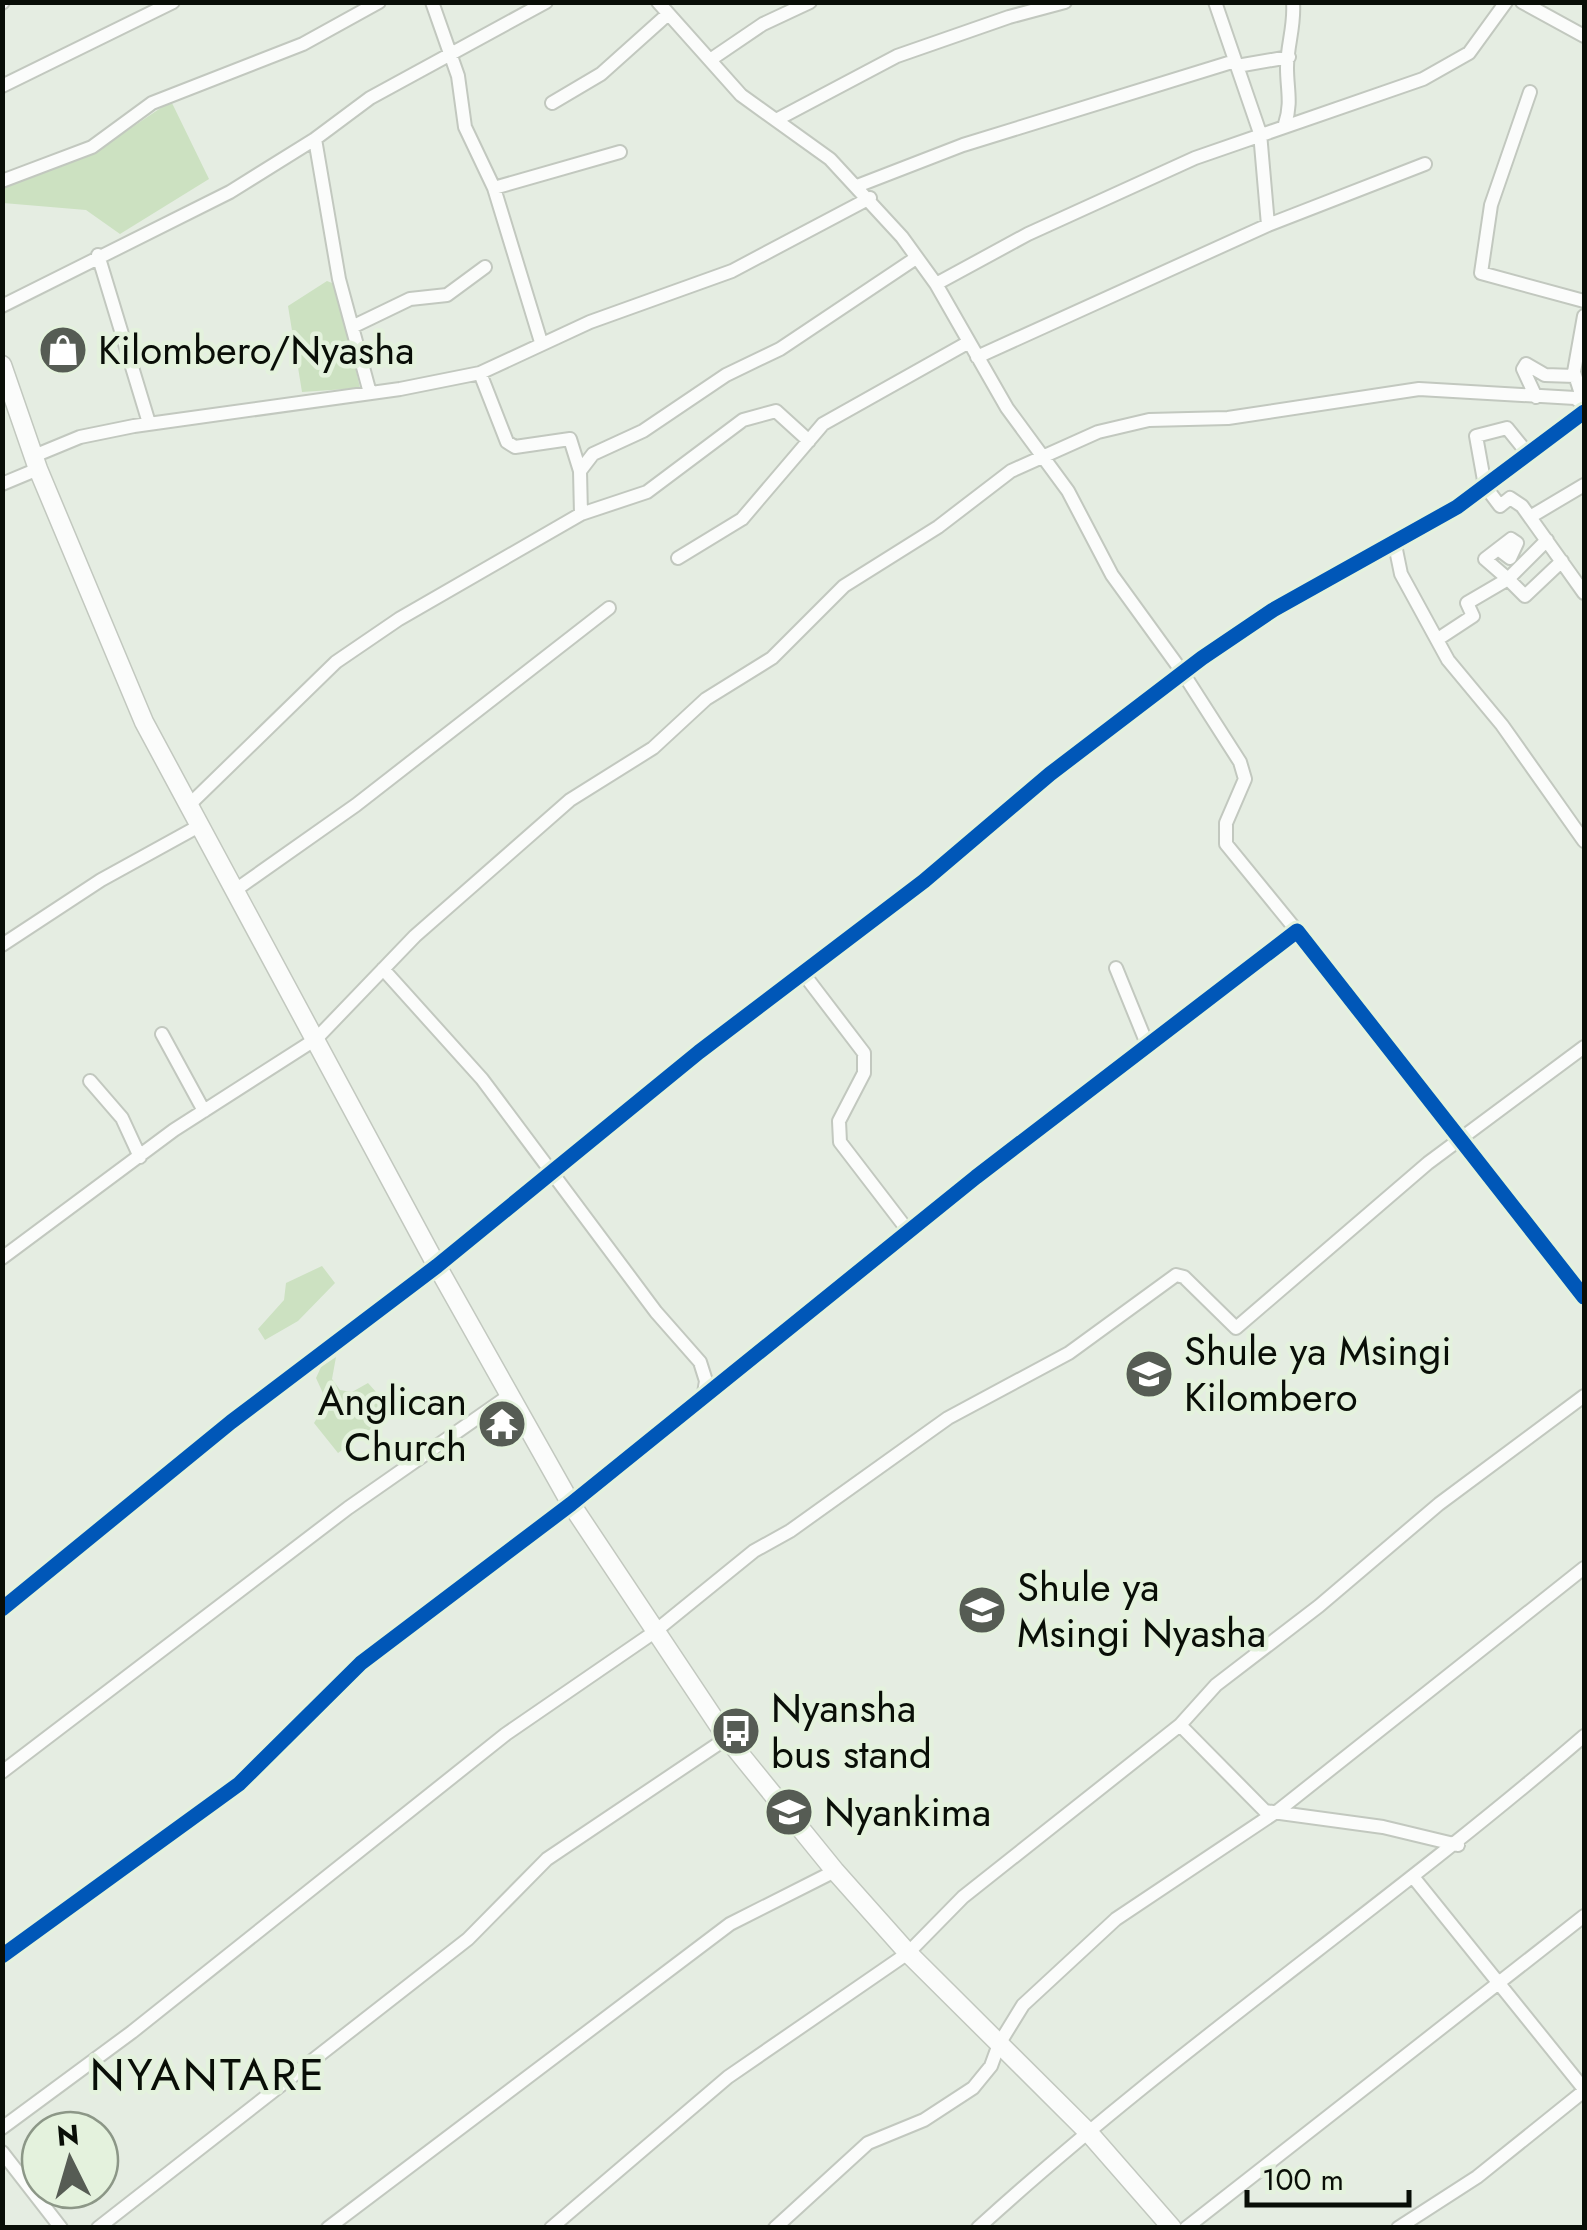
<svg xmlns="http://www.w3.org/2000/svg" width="1587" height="2230" font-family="Jost,sans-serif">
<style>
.green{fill:#cce1c1}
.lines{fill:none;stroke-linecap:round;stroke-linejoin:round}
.minor-casing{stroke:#c2c8bf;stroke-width:16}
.highway-casing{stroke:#c2c8bf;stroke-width:21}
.minor{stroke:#fbfcfb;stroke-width:12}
.highway{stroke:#fbfcfb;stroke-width:18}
.cycleway-casing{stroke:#e4f2dd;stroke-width:21}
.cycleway{stroke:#0057b8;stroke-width:15}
.labels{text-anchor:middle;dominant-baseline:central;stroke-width:9;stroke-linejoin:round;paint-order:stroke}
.poi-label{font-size:40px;fill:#090e07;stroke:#e4f2dd;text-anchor:start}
.quarter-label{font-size:45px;letter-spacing:2.5px;fill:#090e07;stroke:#e4f2dd}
</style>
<rect width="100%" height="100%" fill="#e5ede2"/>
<path class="green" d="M 171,101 L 209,179 L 120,234 L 86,210 L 3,203 L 3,184 L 94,153 Z
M 327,281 L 337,285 L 360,388 L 302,392 L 288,306 Z
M 322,1266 L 335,1283 L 298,1321 L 265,1340 L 258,1329 L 284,1300 L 286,1283 Z
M 336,1357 L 332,1379 L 340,1390 L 352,1392 L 368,1383 L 394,1412 L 338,1453 L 314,1423 L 327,1402 L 316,1378 L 321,1367 Z"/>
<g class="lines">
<g class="minor-casing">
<path id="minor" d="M 432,2 L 458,76 L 465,127 L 494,188 L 541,342
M 658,2 L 741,95 L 830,159 L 902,237 L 936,284 L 1007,408 L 1068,491 L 1112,575 L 1183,673 L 1240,762 L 1245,779 L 1226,823 L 1226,844 L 1297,931
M 1215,2 L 1260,133 L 1268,225
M 1522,2 L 1584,36
M 2,3 L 3,2
M 710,60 L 763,24 L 810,2
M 1237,66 L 1289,57
M 2,86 L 173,2
M 1530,92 L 1491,205 L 1481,273 L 1584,301
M 552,103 L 601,74 L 668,14
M 776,120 L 897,56 L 1009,17 L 1065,2
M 1285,124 C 1292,103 1287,89 1287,68 C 1287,45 1295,26 1293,2
M 2,181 L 92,147 L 152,103 L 303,44 L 379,2
M 857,186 L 963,145 L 1235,61
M 494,188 L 620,152
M 98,255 L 149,423
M 936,284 L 1028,234 L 1195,158 L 1423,79 L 1469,53 L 1506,2
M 2,306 L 230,192 L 315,139
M 352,327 L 410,299 L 447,295 L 485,267
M 977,357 L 1268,225 L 1425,164
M 480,373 L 507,442 L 515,447 L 570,439 L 580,471
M 370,393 L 339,279 L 315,139 L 370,98 L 546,2
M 1536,397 L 1523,369 L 1526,364 L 1545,375 L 1575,376
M 1583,400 L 1574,372 L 1584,316
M 1528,454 L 1507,428 L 1476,436 L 1485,486 L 1500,506 L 1510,498 L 1522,506 L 1584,593
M 34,456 L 80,437 L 134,426 L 400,389 L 480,373 L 590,322 L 732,271 L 870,198
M 2,484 L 38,469
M 581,514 L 580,471 L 593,454 L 643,431 L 726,375 L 780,349 L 916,258
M 1530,517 L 1584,485
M 1394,540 L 1401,574 L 1448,660 L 1502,725 L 1584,841
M 1498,549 L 1510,558 L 1517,543 L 1511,539 L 1485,559 L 1508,579 L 1547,540
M 678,558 L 742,519 L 823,424 L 969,342
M 1438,639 L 1473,616 L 1467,603 L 1508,579 L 1525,596 L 1562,561
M 188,806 L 336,662 L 399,619 L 581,514 L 647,492 L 743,420 L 776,411 L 809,441
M 234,891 L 356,805 L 609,608
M 2,945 L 101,880 L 199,826
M 1116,968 L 1147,1044
M 383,969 L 482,1079 L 656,1312 L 700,1362 L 706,1381 L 703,1399
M 803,973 L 864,1053 L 864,1073 L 839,1121 L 840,1142 L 909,1232
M 162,1034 L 204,1111
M 90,1081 L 122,1118 L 140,1157
M 2,1258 L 174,1130 L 316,1039 L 415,936 L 570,800 L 653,748 L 706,699 L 772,658 L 844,586 L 938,527 L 1011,471 L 1098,432 L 1149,420 L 1228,418 L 1419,389 L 1575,398 L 1584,405
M 2,1609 L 231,1422 L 437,1266 L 699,1052 L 924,881 L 1050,774 L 1202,658 L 1273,610 L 1457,507 L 1584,412
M 1180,1725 L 1265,1811 L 1383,1827 L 1458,1845
M 2,1772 L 348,1508 L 510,1395
M 1414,1878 L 1584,2089
M 2,1956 L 239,1784 L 361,1663 L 571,1504 L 976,1177 L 1297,931 L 1584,1297
M 2,2128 L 132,2032 L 506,1734 L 653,1633 L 754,1551 L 790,1531 L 948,1418 L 1069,1353 L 1176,1275 L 1184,1277 L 1236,1328 L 1428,1163 L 1584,1047
M 2,2152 L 61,2228
M 98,2228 L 468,1939 L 547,1859 L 727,1738
M 328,2228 L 730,1924 L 835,1871
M 551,2228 L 728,2077 L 908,1953 L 963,1897 L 1180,1725 L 1216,1685 L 1319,1606 L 1439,1504 L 1584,1396
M 775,2228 L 868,2143 L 924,2120 L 973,2088 L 991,2066 L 999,2044 L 1023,2005 L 1116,1919 L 1279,1810 L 1584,1568
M 978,2228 C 1171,2052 1387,1906 1584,1736
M 1186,2228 L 1584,1916
M 1398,2228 L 1477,2177 L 1584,2091"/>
</g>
<g class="highway-casing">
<path id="highway" d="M 2,365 L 38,469 L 144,722 L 432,1257 L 571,1504 L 727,1738 L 835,1871 L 908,1953 L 1089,2133 L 1172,2228"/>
</g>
<use href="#minor" class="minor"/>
<use href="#highway" class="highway"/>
<g class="cycleway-casing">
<path id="cycleway" d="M 2,1609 L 231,1422 L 437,1266 L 699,1052 L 924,881 L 1050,774 L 1202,658 L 1273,610 L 1457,507 L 1584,412
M 2,1956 L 239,1784 L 361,1663 L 571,1504 L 976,1177 L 1297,931 L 1584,1297"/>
</g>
<use href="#cycleway" class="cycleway"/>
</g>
<defs>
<g id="shop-disc" transform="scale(2.5)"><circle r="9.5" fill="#565c54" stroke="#e4f2dd"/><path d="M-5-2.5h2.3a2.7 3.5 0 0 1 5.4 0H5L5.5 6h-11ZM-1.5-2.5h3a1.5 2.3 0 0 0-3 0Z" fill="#fff"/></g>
<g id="school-disc" transform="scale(2.5)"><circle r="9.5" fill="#565c54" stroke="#e4f2dd"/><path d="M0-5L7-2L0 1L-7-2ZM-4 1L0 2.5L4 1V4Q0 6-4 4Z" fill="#fff"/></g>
<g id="temple-disc" transform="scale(2.5)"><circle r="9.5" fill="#565c54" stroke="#e4f2dd"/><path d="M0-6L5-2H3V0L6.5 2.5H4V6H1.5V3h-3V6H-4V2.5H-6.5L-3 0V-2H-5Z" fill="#fff"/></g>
<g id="bus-disc" transform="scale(2.5)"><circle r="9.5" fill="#565c54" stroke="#e4f2dd"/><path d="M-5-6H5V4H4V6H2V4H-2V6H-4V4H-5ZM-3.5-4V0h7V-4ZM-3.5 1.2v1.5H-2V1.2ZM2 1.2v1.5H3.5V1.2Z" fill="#fff"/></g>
</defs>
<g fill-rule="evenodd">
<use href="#shop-disc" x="63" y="350"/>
<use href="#school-disc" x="1149" y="1374"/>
<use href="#temple-disc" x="502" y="1424"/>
<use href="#school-disc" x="982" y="1610"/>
<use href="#bus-disc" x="736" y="1731"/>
<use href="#school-disc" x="789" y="1812"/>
</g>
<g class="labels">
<g class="poi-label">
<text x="98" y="350">Kilombero/Nyasha</text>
<text x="1184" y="1351">Shule ya Msingi<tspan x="1184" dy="46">Kilombero</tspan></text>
<text x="467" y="1401" text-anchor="end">Anglican<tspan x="467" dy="46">Church</tspan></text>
<text x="1017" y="1587">Shule ya<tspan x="1017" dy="46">Msingi Nyasha</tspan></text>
<text x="771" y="1708">Nyansha<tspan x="771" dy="46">bus stand</tspan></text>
<text x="824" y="1812">Nyankima</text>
</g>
<g class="quarter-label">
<text x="208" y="2074">NYANTARE</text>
</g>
</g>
<rect width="1587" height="2230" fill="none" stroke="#090e07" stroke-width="10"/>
<g transform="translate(70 2160) rotate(355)"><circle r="48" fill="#e4f2dd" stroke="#8c9787" stroke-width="2.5"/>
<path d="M0-8L18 38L0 25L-18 38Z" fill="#565c54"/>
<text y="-15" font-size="28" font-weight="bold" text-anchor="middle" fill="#090e07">N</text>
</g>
<path d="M1247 2190v15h162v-15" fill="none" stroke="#090e07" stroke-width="5"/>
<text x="1262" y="2190" font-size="30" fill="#090e07" stroke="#e4f2dd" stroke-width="8" paint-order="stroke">100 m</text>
</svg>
